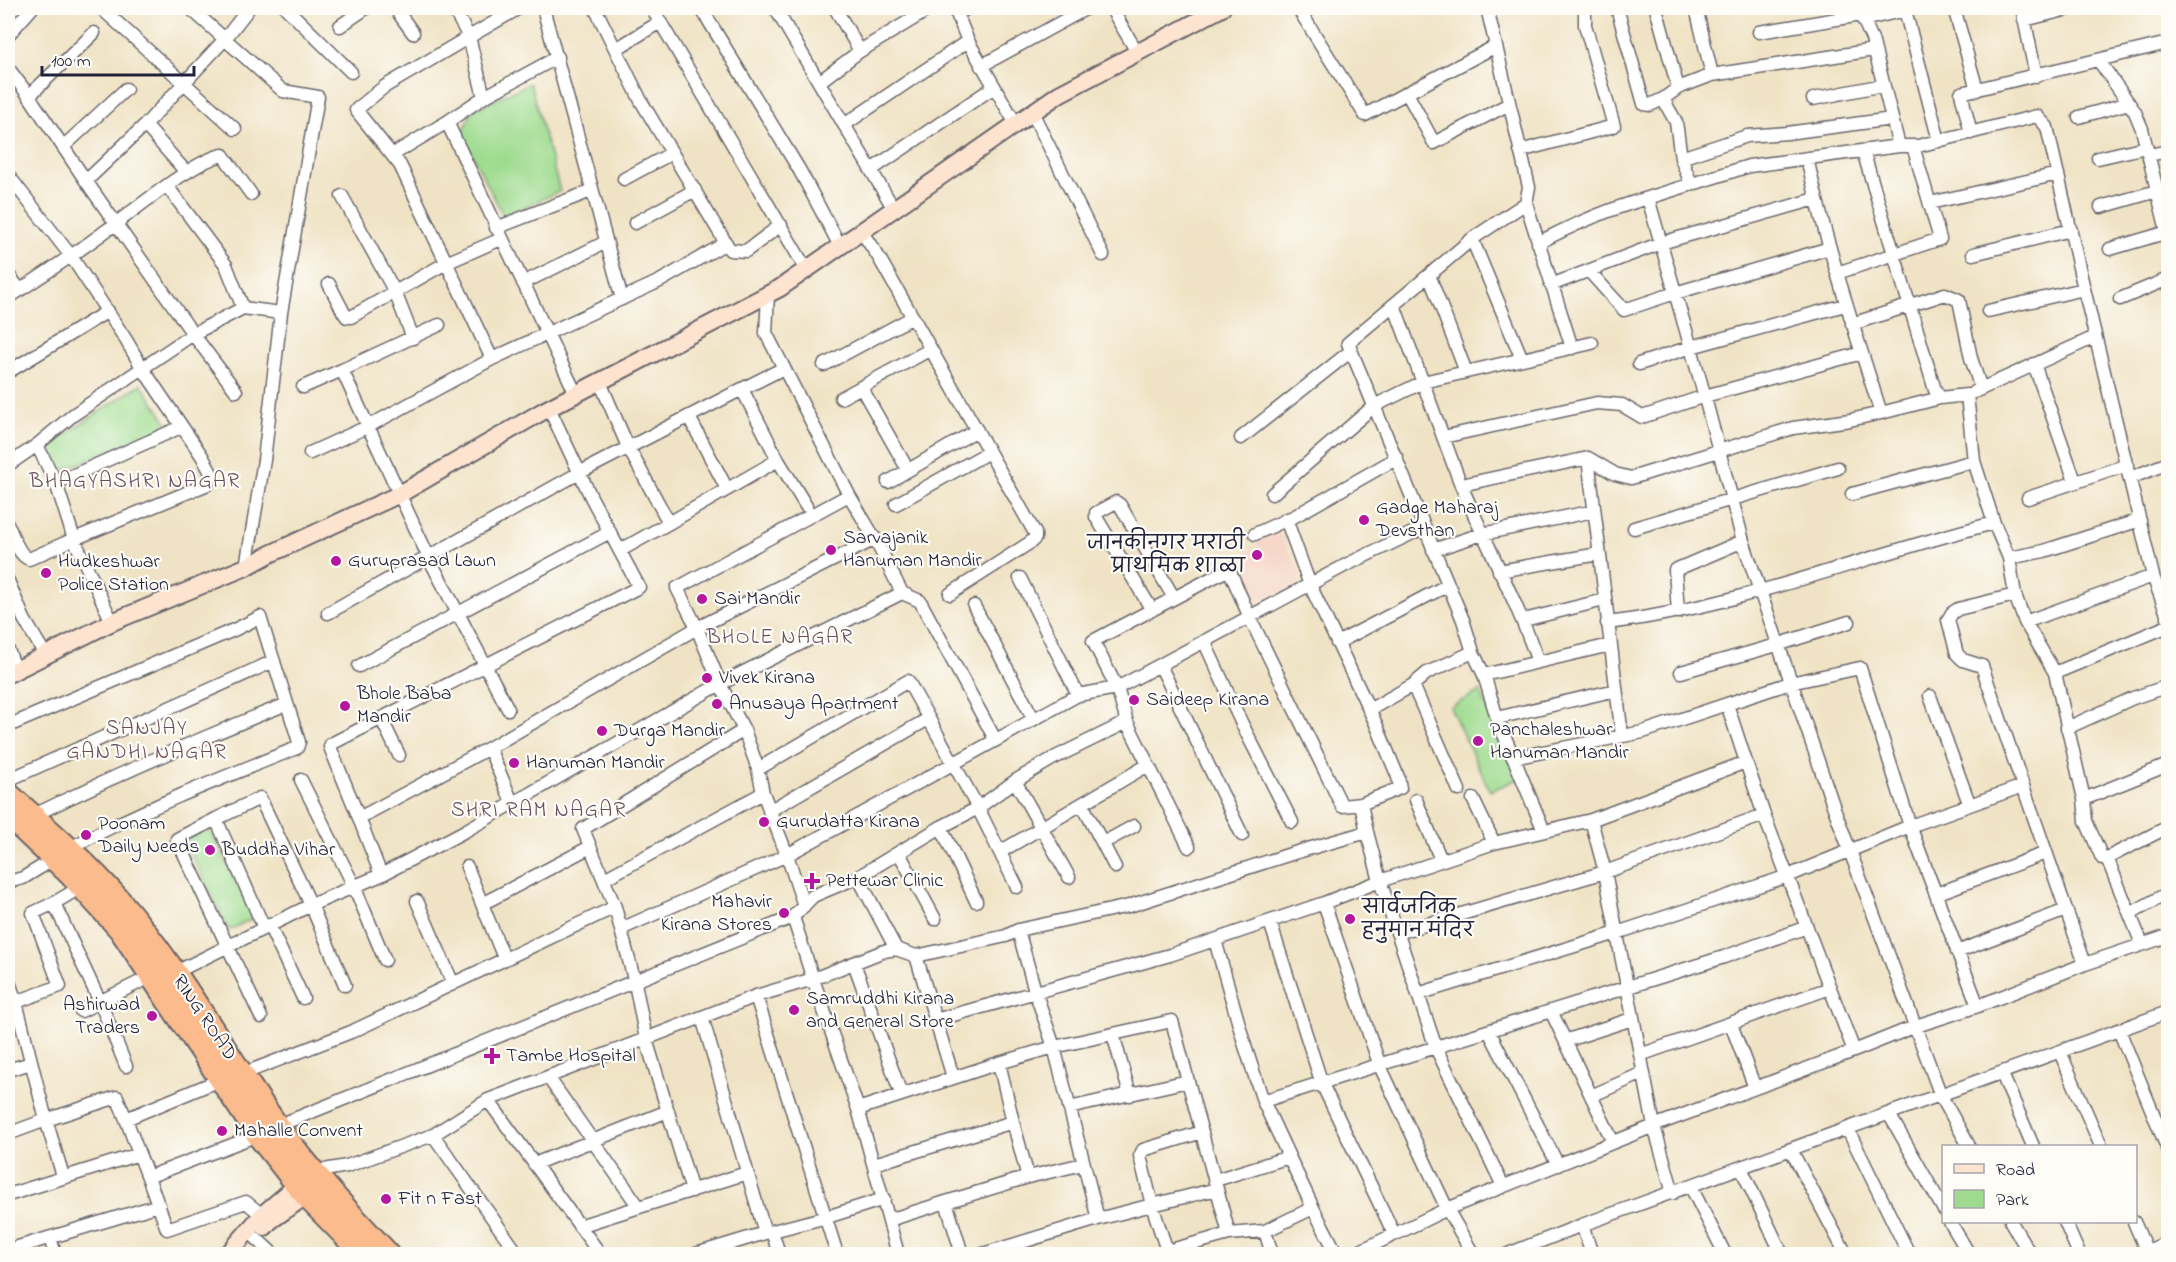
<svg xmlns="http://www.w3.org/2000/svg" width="2176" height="1262" font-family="'Indie Flower','Playpen Sans Deva',sans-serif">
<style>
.built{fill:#f5d2c2}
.green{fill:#9edb8f;stroke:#607e65;stroke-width:1.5}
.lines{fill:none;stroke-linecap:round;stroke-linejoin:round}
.street-casing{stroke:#6a666b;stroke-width:15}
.secondary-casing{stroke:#6a666b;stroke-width:20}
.highway-casing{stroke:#6a666b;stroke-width:26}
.street{stroke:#fff;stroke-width:12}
.secondary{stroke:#fde4d1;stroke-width:16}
.highway{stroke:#fbbb8c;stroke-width:22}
.poi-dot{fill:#b5179e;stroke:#fdfcf7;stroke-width:2}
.labels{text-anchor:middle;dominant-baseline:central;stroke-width:4.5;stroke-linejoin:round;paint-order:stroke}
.poi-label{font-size:20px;fill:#22223b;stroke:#fdfcf7;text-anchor:start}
.street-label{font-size:20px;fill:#22223b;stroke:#fdfcf7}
.neighbourhood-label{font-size:21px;letter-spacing:1.5px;fill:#6a4e5e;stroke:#fdfcf7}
</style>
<rect width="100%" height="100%" fill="#fdfcf7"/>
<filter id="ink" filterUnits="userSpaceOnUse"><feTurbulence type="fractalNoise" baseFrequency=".0167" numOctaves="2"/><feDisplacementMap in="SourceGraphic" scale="12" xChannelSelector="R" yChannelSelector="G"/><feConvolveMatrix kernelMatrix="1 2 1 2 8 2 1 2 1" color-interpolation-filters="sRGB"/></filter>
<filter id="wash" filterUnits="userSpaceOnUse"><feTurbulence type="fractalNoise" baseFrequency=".008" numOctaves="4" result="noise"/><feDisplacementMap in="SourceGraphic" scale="24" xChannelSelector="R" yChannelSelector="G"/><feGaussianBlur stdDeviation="1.35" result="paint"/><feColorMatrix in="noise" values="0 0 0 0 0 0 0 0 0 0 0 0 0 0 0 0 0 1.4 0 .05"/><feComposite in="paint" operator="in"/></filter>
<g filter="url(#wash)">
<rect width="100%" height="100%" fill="#f0e3c5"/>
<path class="built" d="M 1277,528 L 1301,574 L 1300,583 L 1258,606 L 1235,559 L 1258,547 L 1256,543 Z"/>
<path class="green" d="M 530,83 L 560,191 L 504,217 L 462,135 L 472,111 Z
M 141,384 L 171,428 L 121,446 L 54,474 L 44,448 Z
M 1480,691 L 1518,779 L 1490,791 L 1450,707 Z
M 209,828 L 254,918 L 229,930 L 184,840 Z"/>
</g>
<g filter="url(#ink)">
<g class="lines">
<g class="street-casing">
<path id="street" d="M 101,8 L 235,129
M 190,8 L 283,91 L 318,97 L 281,313 L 264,460 L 246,567
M 286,8 L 351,72
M 395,8 L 413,33
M 519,8 L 469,37 L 484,97 L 447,122 L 576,394
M 543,8 L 622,299
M 595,8 L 641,101 L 730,250 L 746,251 L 781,225
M 652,8 L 806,269
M 701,8 L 800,171 L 840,246
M 775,8 L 894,209
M 835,8 L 860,51 L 931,8
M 1111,8 L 1137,52
M 1298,8 L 1365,115 L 1496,46
M 1487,8 L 1529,187 L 1526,203 L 1572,348
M 1617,8 L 1644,104 L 1650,105 L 1663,99 L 1678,88 L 1712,75 L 1874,50
M 1656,8 L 1678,88
M 1696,8 L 1712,75
M 1858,8 L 1872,39 L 1899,146
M 1954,8 L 1977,90
M 2022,8 L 2036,76
M 957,14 L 967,8
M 1863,20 L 1905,10 L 1939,141
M 2024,20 L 2073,8
M 340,26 L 366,8
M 1759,32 L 1861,15
M 8,35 L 32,8
M 968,41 L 1016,124
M 616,49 L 660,22
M 2099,61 L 2135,112 L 2142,129 L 2168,235
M 981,66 L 1087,8
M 8,68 L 29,96 L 86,181 L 193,334 L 73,415 L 37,445 L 56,483 L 74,539 L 112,622
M 819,82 L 860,51
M 1407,93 L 1434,143 L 1509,104
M 29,96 L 94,33
M 484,97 L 558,57
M 1663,99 L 1676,122 L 1681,158 L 1691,184
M 1813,99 L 1883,85
M 1032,112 L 1103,255
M 2079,117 L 2129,103
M 145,125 L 225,39 L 249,8
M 844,125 L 968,41 L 957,14 L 951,8
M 1971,133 L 1961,93 L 2168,43
M 63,147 L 126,89
M 1520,151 L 1614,126 L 1585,25 L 1585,8
M 1863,151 L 1935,390 L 1940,398 L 1967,395 L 1974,461 L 1994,523 L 2009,558 L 2015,595 L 1958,609 L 1952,613 L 1948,620 L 1957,654 L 1963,660 L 1982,666 L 2023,786
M 392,155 L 447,122
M 2149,155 L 2168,151
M 1681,158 L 1747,136 L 1787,133 L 1892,119
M 1807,158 C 1826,245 1854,328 1881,413 L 1940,398
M 2098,158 L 2146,147
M 871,170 L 994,87
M 8,175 L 71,256 L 126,340 L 143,369 L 202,456 L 211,473 L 208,484 L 74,539 L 29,559 C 18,555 13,536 8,525
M 624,179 L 672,153
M 86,181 L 145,125 L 186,172
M 167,186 L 226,265 L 243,308
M 342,196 L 395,292 L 413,338
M 1648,198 L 1749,166 L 1899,146 L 1918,146 L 2037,116 L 2047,127 L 2080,272 L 2153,576 L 2025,622 L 2015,595
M 1526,203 L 1472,239 L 1348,343 L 1463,620 L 1473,652 L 1484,675 L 1497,718 L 1544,831
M 1930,203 L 2058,174
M 2101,207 L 2157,191
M 635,223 L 695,190
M 496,228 L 591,191
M 861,231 L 878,256 L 1035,533 L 1035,538 L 1031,542 L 950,594
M 1472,239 L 1522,359
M 1538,243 C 1574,224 1609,209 1648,198 L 1701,383 L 1743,541 L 1834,808 L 1941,1096 L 1969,1146
M 2110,249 L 2168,232
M 1973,254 L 2071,230
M 1589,271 L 1624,310 L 1675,293 L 1830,248
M 1837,273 L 1940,239 L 1913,146
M 8,274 L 20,290
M 1429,275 L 1466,372
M 523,283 L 606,242
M 329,284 L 344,313 L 347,317 L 351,317 L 446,263 L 501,239
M 1551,285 L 1661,243 L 1816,199
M 768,294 L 766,333 L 849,495 L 875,539 L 902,593 L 920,601 L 995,739
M 8,298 C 40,277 72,256 103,233 C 130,214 194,160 223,155 L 251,194
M 2120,299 L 2168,279
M 1394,305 L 1461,485 L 1588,458 L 1622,736
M 1988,311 L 2084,289
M 1852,324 L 1945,294 L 1959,300 L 1971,358 L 1981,389
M 439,325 L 342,370 L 429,558 L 508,709
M 492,359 L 660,281 L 726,243
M 1639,364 L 1691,347 L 1845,305
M 2034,364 L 2075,481
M 824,365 L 913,317
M 8,372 L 108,311
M 303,387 L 342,370
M 861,387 L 908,470
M 742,389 L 784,368
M 236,391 L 193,334 L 243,308 L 281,313
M 1974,392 L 2095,337
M 841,398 L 931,349
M 689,417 L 727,489
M 1443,437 L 1597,403 L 1622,405 L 1642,417 L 1705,396 L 1862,353
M 1241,438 L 1351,351
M 310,453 L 369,426 L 492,359 L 400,165 L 356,110 L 384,87 L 469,37 L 453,8
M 1588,458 L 1615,474 L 1631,478 L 1793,428 L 1850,420 L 1881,413
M 778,460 L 806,506
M 8,465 L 37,445
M 2130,478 L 2168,463
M 888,482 L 977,430
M 56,483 L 181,427
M 1461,485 C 1486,544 1517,601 1538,662
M 1272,494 L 1374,406 L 1423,382 L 1592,343
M 1852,494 L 1974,461
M 849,495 L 677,588 L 697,628 L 875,539
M 2028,498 L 2127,465
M 896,504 L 989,452
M 1634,528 L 1838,468
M 1255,534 L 1295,516 L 1397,458
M 621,550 L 669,523
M 1433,550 L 1482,534 L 1594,511
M 2009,558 L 2044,551 L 2140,520
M 1499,571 L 1599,554
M 2153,576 L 2168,617
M 1020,578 L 1078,695
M 8,581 L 24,619 L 46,656
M 902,593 L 720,684 L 744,730 L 758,769 L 908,681 L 978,808 L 1017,887
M 974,606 L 1033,718
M 1152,610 L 1096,517 L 1096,513 L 1116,502 L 1120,505 L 1174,598
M 1678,612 L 1675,570 L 1743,541
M 328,613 L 579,473 L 742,389 L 778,460 L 669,523 L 628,447 L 600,382
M 1524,620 L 1604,600
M 2025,622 L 2055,673
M 1607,623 C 1739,607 1866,555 1994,523
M 1204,641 L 1242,724 L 1292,822
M 1337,643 L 1448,585
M 8,650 L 16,670
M 1160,665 L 1242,835
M 359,666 L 610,532
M 1681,672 L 1777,645 L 1849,622
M 1484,675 L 1610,645
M 1413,685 L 1459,790
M 1930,696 L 1969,803 L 1971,804
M 1727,704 L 1746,762
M 1369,710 L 1413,685 L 1427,673 L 1473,652
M 381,718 L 399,755
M 1497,718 L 1616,690
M 1127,722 L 1189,847
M 8,726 L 236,629 L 260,617 L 299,742 L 297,748 C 219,779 143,809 70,848
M 2067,728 L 2133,698 L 2168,686
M 489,748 L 512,802
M 1513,758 L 1643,732 L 1790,683 L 1860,668 L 1910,826 L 1978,1006
M 758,769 L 763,793 L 787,855 L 804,906
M 8,780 L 274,661
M 301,780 L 354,886 L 385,960
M 1015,781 L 1069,877
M 1473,799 L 1494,843
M 2084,799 L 2168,765
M 1416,800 L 1441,860
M 1082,804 L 1115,867
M 1361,804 L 1367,832
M 769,811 L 928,719
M 32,816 C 116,775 201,738 287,704
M 359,818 L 330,747 L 331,744 L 639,587 L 591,497 L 549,408
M 216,819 L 260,798 L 311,905 L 345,985
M 1591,820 L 1605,872 L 1654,1126 L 1673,1193
M 941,827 L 976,901
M 1103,843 L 1134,826
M 1000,852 L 1148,765
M 899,853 L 935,919
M 2102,858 L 2086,821 L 2084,799 L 2055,673 L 2168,626
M 467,867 L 482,904
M 858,877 L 896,949
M 604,879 L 763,793
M 8,882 L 23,878 L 54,859
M 1936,894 L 2046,853
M 417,901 L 453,984
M 54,903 L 81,887
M 1324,903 L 1380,1066 L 1447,1209 L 1473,1254
M 615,907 L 583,829 L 744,730
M 2130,914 L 2168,893
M 793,917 L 813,896 L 858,877 L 941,827 L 978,808 L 1015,781 L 1052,759 L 1127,722 L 1117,688 L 1346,565 L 1423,528
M 1270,922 L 1322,1084 L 1394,1234
M 269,925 L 303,998
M 621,929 L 787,855 L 1078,695 L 1117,688 L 1093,641 L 1229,569 L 1250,618 L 1342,806 L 1361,804 L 1400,788 L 1398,777 L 1376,724 L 1310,585 L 1286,519
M 1018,930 L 1129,906 L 1294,853 L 1367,832 L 1380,881 L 1436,1048 L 1503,1186
M 1397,933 L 1605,872 L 1764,815
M 1215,940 L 1245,1046 L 1263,1101 L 1313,1208
M 2142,944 L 2107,858 L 2168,827
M 1957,952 L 2066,910
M 916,956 L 953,1077
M 504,958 L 482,904 L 590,847
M 854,963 L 901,1094
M 174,973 L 311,905 L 381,875 L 465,831 L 720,684 L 697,628 L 489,748 L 359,818 L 381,875
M 8,979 L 16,1002 L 60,986 L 33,913 L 54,903 L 100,1002 L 126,1066
M 1418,994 L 1617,933 L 1788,876 L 1910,826 L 2023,786 L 2085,964
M 756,996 L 837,1254
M 8,1005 L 16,1002 L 46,1120 L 117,1097 L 126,1119
M 81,1011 L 152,976
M 1551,1011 L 1613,1142
M 261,1017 L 177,839 L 216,819 L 264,928
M 702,1017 L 765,1233 L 827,1217 L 884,1199
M 935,1020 L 1170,955 L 1324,903 L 1380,881 L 1494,843 L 1591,820 L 1746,762 L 1764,815 L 1854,1051 L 1664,1122 L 1447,1209 L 1354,1254
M 1731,1024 L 1755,1088
M 2119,1030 L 2168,1150
M 1489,1031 L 1558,1165
M 1113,1034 L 1130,1095
M 1565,1041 L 1632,1019
M 1854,1051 L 1916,1026 L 1978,1006 L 2085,964 L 2168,936
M 2060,1052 L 2101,1146
M 1640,1055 L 1830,988
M 8,1070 L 31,1063
M 242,1074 L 351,1032 L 615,907 L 635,983 L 646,1039 L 692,1191
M 2002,1074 L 2033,1146
M 548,1077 L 639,1207
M 1591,1096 L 1643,1073
M 488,1100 L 600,1254
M 1263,1101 L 1724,957 L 1807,927
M 1069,1108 L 1188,1081 L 1229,1234
M 858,1109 L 999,1063
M 1889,1114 L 1944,1210
M 1013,1122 L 1028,1177
M 277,1126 C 449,1055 622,988 793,917 L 813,979 L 858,1109 L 898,1254
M 1848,1130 L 1909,1254
M 1202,1132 L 1143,1150 L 1140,1156 L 1152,1205 L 1217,1189
M 8,1134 L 46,1120 L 63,1176
M 433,1135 L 518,1254
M 1791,1150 L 1846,1254
M 139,1154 L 126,1119 L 222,1079
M 534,1164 L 668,1111
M 874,1164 L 1013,1122 L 999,1063 L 1054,1047 L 1172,1021 L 1188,1081
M 1741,1168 L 1782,1254
M 313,1172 L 347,1166 L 433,1135 L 488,1100 L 509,1092 L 756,996 L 813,979 L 884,951 L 896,949 L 916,956 L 1006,936 L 1018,930 L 1035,991 L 1054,1047 L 1098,1219 L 1152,1205 L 1168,1254
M 148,1177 L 167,1229 L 246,1202 L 262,1215
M 1222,1178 L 1289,1157
M 1691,1187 L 1725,1254
M 8,1195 L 139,1154 L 148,1177 L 258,1135
M 889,1220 L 946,1202
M 1950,1222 L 1969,1254
M 2011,1222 L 2030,1254
M 2065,1222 L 2079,1254
M 2134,1222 L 2148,1254
M 1582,1225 L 1592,1254
M 579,1226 L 747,1173
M 772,1231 L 779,1254
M 1265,1231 L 1272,1254
M 50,1238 L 55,1254
M 256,1238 L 273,1254
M 8,1250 L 159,1205
M 1167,1251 L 1229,1234 L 1265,1231 L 1313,1208 L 1337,1254
M 696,1254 L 765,1233
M 962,1254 L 946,1202 L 1028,1177 L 1083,1164
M 983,1254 L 1098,1219
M 1508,1254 L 1582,1225 L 2168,1012
M 2141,1254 L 2168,1242"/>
</g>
<g class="secondary-casing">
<path id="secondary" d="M 8,674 L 112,622 L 246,567 L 270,554 L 400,494 L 545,410 L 780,288 L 1059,94 L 1222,8
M 265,1227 L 270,1221 L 314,1190
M 228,1254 L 262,1215 L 304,1179"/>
</g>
<g class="highway-casing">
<path id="highway" d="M 8,794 C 46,828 85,861 119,900 C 180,970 224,1053 278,1127 C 312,1173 349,1213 388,1254
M 8,815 L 70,874 L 120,929 L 258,1135 L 306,1196 L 363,1254"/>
</g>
<use href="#street" class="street"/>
<use href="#secondary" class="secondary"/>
<use href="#highway" class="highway"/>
</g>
</g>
<g class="poi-dot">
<circle cx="1364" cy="520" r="6"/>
<circle cx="831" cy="550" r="6"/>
<circle cx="1257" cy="555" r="6"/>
<circle cx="336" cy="561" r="6"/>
<circle cx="46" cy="573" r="6"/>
<circle cx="702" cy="599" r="6"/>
<circle cx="707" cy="678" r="6"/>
<circle cx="1134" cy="700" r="6"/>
<circle cx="717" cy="704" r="6"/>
<circle cx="345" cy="706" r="6"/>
<circle cx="602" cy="731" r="6"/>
<circle cx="1478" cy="741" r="6"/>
<circle cx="514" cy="763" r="6"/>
<circle cx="764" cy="822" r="6"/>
<circle cx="86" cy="835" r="6"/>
<circle cx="210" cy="850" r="6"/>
<path d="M809 872h6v6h6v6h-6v6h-6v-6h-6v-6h6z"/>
<circle cx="784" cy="913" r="6"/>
<circle cx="1350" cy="919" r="6"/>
<circle cx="794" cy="1010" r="6"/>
<circle cx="152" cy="1016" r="6"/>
<path d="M489 1047h6v6h6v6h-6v6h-6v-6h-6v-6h6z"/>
<circle cx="222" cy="1131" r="6"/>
<circle cx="386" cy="1199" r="6"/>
</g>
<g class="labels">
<g class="poi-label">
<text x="1376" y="508">Gadge Maharaj<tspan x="1376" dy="23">Devsthan</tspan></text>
<text x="843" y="538">Sarvajanik<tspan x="843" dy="23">Hanuman Mandir</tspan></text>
<text x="1245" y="544" text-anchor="end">जानकीनगर मराठी<tspan x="1245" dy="23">प्राथमिक शाळा</tspan></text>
<text x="348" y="561">Guruprasad Lawn</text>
<text x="58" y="562">Hudkeshwar<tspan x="58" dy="23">Police Station</tspan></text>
<text x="714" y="599">Sai Mandir</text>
<text x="719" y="678">Vivek Kirana</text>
<text x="357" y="694">Bhole Baba<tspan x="357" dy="23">Mandir</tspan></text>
<text x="1146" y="700">Saideep Kirana</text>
<text x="729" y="704">Anusaya Apartment</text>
<text x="1490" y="730">Panchaleshwar<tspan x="1490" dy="23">Hanuman Mandir</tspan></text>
<text x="614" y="731">Durga Mandir</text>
<text x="526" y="763">Hanuman Mandir</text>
<text x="776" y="822">Gurudatta Kirana</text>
<text x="98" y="824">Poonam<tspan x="98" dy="23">Daily Needs</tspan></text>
<text x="222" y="850">Buddha Vihar</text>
<text x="826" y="881">Pettewar Clinic</text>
<text x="772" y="902" text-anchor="end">Mahavir<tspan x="772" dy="23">Kirana Stores</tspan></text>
<text x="1362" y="908">सार्वजनिक<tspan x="1362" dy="23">हनुमान मंदिर</tspan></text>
<text x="806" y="999">Samruddhi Kirana<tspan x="806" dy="23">and General Store</tspan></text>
<text x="140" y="1005" text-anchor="end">Ashirwad<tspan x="140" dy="23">Traders</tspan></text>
<text x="506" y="1056">Tambe Hospital</text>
<text x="234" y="1131">Mahalle Convent</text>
<text x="398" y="1199">Fit n Fast</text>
</g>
<g class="street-label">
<text transform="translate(204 1018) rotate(56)">RING ROAD</text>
</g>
<g class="neighbourhood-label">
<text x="135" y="482">BHAGYASHRI NAGAR</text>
<text x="780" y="638">BHOLE NAGAR</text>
<text x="147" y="729">SANJAY<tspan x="147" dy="24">GANDHI NAGAR</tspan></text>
<text x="539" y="811">SHRI RAM NAGAR</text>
</g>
</g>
<rect width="2176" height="1262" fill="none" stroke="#fdfcf7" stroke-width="30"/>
<rect x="1942" y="1145" width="195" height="78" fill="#fdfcf7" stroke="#a5a5ac" stroke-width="1.5"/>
<rect x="1954" y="1164" width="30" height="9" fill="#fde4d1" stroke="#a5a5ac" stroke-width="1.5"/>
<text x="1996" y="1175" font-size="18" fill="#22223b">Road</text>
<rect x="1954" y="1190" width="30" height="18" fill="#9edb8f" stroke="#a5a5ac" stroke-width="1.5"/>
<text x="1996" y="1205" font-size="18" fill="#22223b">Park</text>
<path d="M42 66v9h152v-9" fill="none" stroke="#22223b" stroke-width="3"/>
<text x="51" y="66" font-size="18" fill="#22223b" stroke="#fdfcf7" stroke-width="4.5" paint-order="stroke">100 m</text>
</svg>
